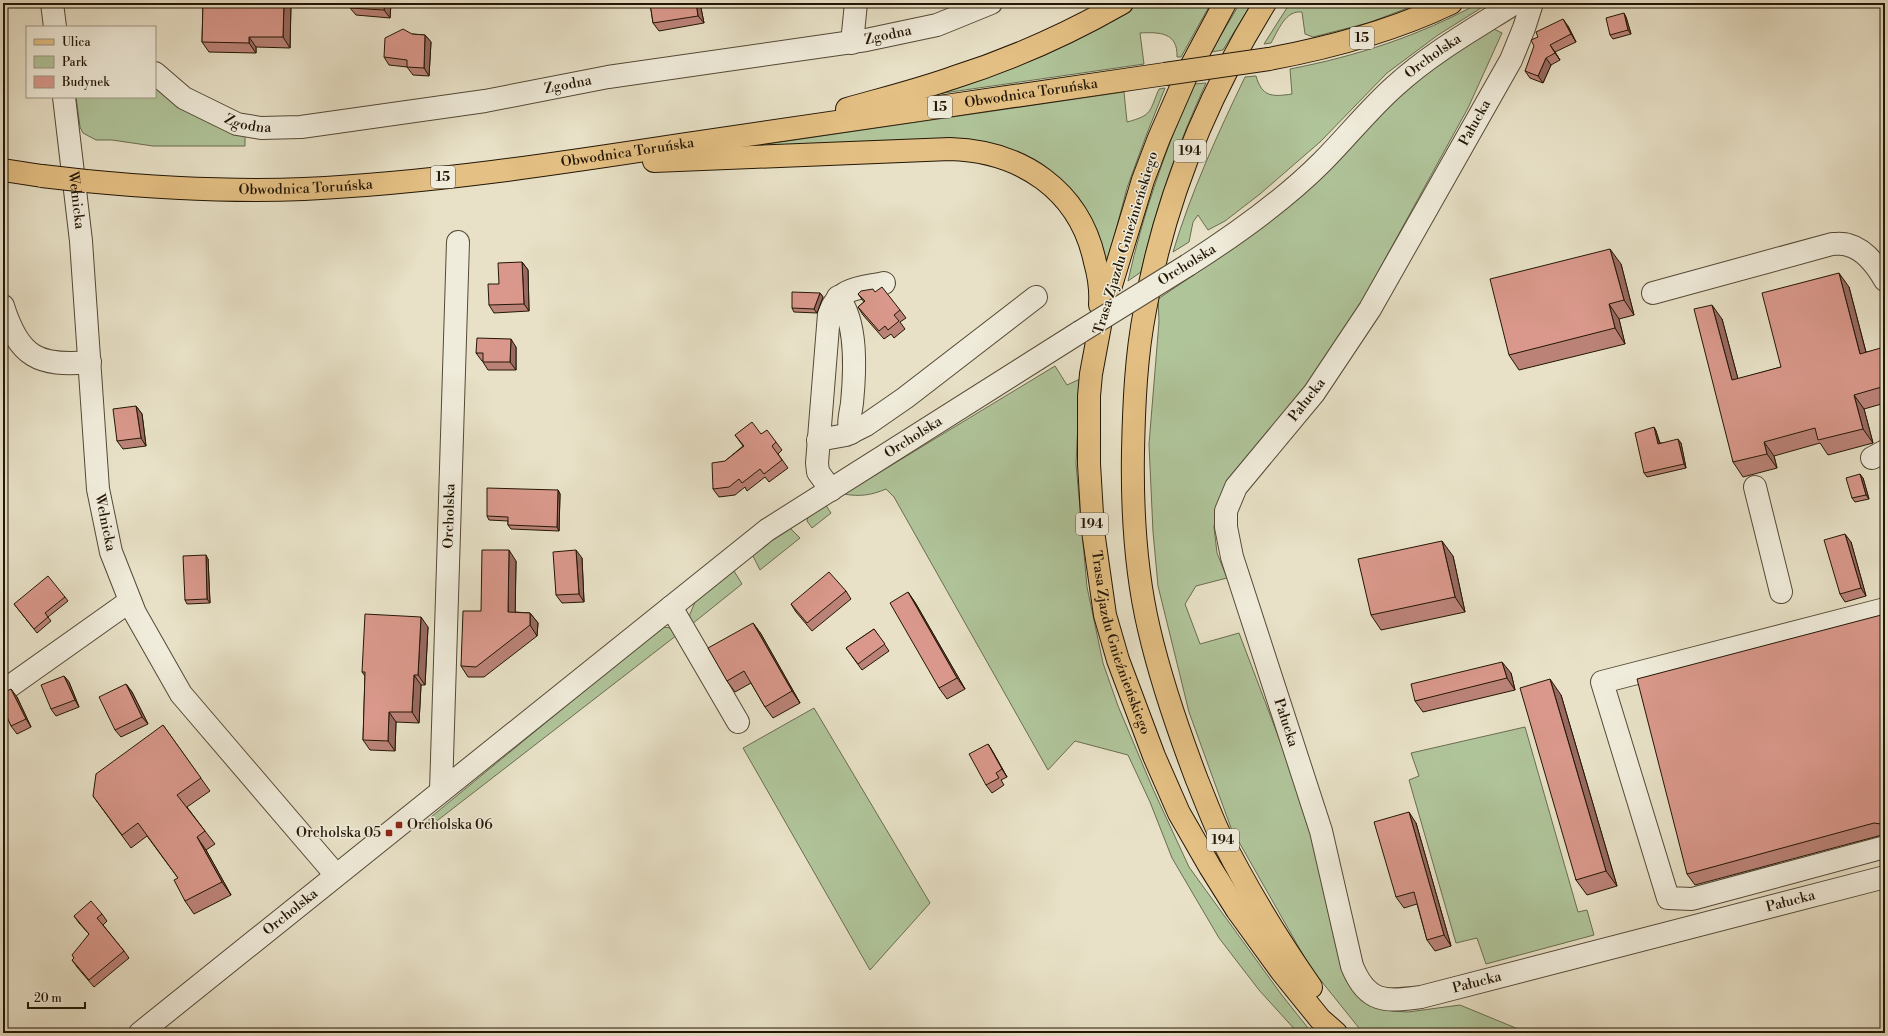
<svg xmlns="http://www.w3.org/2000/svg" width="1888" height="1036" font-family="'Libre Bodoni',serif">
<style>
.green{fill:#b0c49a;stroke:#6a6d50}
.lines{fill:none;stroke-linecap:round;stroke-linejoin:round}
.minor-casing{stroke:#544936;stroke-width:24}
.major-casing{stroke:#231605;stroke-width:24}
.minor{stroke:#f0ecdb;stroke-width:22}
.major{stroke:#e4c084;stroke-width:22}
.minor-bridge-casing{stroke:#544936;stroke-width:24;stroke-linecap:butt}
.major-bridge-casing{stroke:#231605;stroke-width:24;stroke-linecap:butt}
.minor-bridge{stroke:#f0ecdb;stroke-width:22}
.major-bridge{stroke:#e4c084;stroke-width:22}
.wall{fill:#bb8378;stroke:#231605}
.shaded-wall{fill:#986a61;stroke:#231605}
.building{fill:#d9988b;stroke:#231605}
.poi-dot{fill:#8f2418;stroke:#f0ecdb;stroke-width:1.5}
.labels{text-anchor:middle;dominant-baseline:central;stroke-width:3;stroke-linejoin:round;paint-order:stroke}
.shield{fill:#f0ecdb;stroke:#605645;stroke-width:1}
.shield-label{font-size:13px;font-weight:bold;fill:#231605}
.street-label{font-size:14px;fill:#231605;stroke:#f0ecdb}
.poi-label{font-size:14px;fill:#231605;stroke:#f0ecdb;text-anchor:start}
</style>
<rect width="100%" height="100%" fill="#e8e1c7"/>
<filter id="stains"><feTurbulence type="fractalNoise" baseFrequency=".005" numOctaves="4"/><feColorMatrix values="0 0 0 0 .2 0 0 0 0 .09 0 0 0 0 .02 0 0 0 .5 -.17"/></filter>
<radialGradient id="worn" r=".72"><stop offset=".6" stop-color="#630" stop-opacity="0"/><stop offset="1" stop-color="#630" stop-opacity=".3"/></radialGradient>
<path class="green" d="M 1138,3 L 1211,3 L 1181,57 L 1177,57 C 1178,32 1159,32 1140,33 L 1144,64 L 937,94 L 1126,10 Z
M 1240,3 L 1252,3 L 1223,50 L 1211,52 Z
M 1290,3 L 1421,3 L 1368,23 L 1313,37 L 1305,34 L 1302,12 C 1285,10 1278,31 1271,43 L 1264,44 Z
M 1479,3 L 1489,3 L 1438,35 L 1387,73 L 1320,142 L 1260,194 L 1225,221 L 1208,230 L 1198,215 L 1193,222 L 1189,242 L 1173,252 C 1191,192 1218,133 1245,77 L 1256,76 C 1262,97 1272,97 1292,94 L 1290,69 C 1357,56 1419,36 1479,3 Z
M 1492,28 L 1502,33 L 1468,108 L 1363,299 L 1303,390 L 1232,475 L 1219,499 L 1214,527 L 1217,553 L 1227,578 L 1196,586 L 1185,604 L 1200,644 L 1239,633 L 1313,828 L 1379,1007 L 1392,1011 L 1408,1012 L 1460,1005 L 1523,1031 L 1522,1033 L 1363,1033 L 1310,967 L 1231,828 L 1189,712 L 1158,586 L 1153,532 L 1149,444 L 1159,322 L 1158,299 L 1238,245 L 1397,96 L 1456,51 Z
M 1206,83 C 1178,144 1156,206 1141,272 L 1128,281 C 1143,213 1166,148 1194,84 Z
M 155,86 L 245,132 L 245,146 L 153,146 L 112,140 L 96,140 L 83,133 L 80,127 L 76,97 L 155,97 Z
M 1165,88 L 1146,136 L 1127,188 L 1108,260 L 1105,259 L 1099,237 L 1021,154 L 992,144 L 961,140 L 758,147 L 760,145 L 1124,92 L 1127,122 C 1153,115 1149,112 1159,89 Z
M 1055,366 L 1067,385 L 1080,379 L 1076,464 L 1087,587 L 1103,663 L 1118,706 L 1153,789 L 1189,867 L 1281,994 L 1312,1033 L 1298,1033 L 1259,990 L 1219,938 L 1172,858 L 1150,802 L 1128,755 L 1075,741 L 1048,770 L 894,497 L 886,489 C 872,495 860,497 844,494 Z
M 825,504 L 831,513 L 812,528 L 807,521 L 808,516 Z
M 790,528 L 800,538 L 760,570 L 752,554 Z
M 734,571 L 742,584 L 687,628 L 690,614 L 695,602 Z
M 662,627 L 671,628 L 677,635 L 429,827 L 428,821 L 431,817 Z
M 814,708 L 930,903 L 870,970 L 743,748 Z
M 1525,727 L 1578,912 L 1587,910 L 1594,935 L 1486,964 L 1477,938 L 1456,943 L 1409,780 L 1419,776 L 1411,753 Z"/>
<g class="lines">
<g class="minor-casing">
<g id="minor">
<path d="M 52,3 L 55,27"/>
<path id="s1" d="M 1532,3 L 1524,28 L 1511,60 L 1370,309 L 1314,393 L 1236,487 L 1226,511 L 1226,527 L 1232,557 L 1321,831 L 1352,966 C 1367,1003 1385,1002 1421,997 L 1885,877"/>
<path d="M 852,43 L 856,3"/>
<path id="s2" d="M 155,73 L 184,98 L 237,124 L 261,128 L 301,127 L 485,101 L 608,77 L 866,40 L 937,25 L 991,3"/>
<path id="s3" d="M 64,97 L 81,241 L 98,489 L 111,552 L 135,613 L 181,694 L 336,875"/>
<path id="s4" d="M 1188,265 C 1235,235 1282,202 1322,162 C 1347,137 1369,109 1395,86 C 1431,53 1474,29 1515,3"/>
<path d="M 1653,293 L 1832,244 C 1837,244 1843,243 1848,245 C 1864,249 1877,266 1885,280"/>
<path d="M 838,297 C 858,322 855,372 852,403 C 851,412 847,424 851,433"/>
<path d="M 3,306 C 19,357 38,367 90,362"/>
<path d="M 818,440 L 846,435 L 866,425 L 905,398 L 1036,297"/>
<path d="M 1872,458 L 1885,451"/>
<path d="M 1755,487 L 1781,592"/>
<path d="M 831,490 L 818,472 L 817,463 L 829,314 C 838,287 861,288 884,283"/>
<path d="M 671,607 L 738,722"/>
<path d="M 1885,609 L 1602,682 L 1668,898 L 1692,899 L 1885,847"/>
<path d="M 3,691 L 130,601"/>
<path id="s5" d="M 441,791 L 458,242"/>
<path id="s6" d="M 140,1033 L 767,530 L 1080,332"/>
</g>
</g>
<g class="major-casing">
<g id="major">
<path id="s7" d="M 1225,3 L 1187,74 L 1159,138 L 1143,180 L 1102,315 L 1091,374 L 1089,396 L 1089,464 L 1093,531 L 1105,615 L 1118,660 L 1154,756 L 1179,813 L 1210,867 L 1237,910 L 1282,972 L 1320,1019 L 1336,1033"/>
<path d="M 1265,3 C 1207,97 1164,201 1145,310 C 1136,356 1134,404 1133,451 C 1132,508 1136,574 1149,629 C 1161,681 1178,730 1197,780 C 1204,797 1211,816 1219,833 C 1246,887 1277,938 1311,987"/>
<path d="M 1269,59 C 1333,47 1393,31 1451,3"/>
<path d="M 847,109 C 882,99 918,90 952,78 C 1012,59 1068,34 1122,3"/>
<path d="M 654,161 L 950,149 C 1021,151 1080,190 1095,262 C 1099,276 1101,290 1100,305"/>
<path d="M 3,170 L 42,176"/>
<path id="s8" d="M 86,181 C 159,188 232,192 304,189 C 430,183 555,164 679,145 C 841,122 1003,97 1165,74"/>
</g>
</g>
<use href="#minor" class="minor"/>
<use href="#major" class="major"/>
<g class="minor-bridge-casing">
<path id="minor-bridge" d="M 1080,332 L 1188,265"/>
</g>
<g class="major-bridge-casing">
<path id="major-bridge" d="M 1165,74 L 1269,59
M 42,176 L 86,181"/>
</g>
<use href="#minor-bridge" class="minor-bridge"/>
<use href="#major-bridge" class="major-bridge"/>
</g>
<path class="wall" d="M 203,3 L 291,3 L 290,48 L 256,47 L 256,53 L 209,52 L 202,42 Z
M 351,3 L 391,3 L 390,18 L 356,15 L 350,8 Z
M 650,3 L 700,3 L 704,23 L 659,31 L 653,23 Z
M 1626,17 L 1631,34 L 1613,39 L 1610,35 Z
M 1568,26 L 1576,42 L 1555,52 L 1560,60 L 1551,65 L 1543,83 L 1530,78 L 1525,71 Z
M 412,34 L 425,35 L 431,42 L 429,76 L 413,75 L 407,67 L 389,65 L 384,57 Z
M 522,262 L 528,270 L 529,311 L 494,313 L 489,305 L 499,284 Z
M 1621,264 L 1634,315 L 1619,319 L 1625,344 L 1519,370 L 1509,355 Z
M 1849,287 L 1866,352 L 1885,349 L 1885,403 L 1864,409 L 1873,443 L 1828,455 L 1820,443 L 1774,456 L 1777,468 L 1743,477 L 1733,462 L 1722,319 L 1738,379 L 1781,367 Z
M 875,292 L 900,310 L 906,318 L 900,322 L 905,329 L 894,338 L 891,334 L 884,339 L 863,315 L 858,307 L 864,302 L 858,294 Z
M 820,293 L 823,297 L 817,313 L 794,312 L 792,308 Z
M 516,347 L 516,370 L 488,370 L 483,362 L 483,361 L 482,361 L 476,353 Z
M 136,406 L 142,414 L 146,446 L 123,449 L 117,441 Z
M 1654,427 L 1656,431 L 1660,443 L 1681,443 L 1686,468 L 1647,477 L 1644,473 Z
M 761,434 L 776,442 L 782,450 L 778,454 L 788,468 L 769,482 L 765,477 L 747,491 L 745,487 L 735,495 L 719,497 L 713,489 L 725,461 L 743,446 L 735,435 Z
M 1863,478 L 1869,499 L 1855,502 L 1852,498 Z
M 558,490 L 560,494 L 559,531 L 511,529 L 508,525 L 508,521 L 489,520 L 487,516 Z
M 1851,542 L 1866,596 L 1845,602 L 1840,594 Z
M 1453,556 L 1465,612 L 1381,630 L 1371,615 Z
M 582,558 L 584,602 L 562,603 L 556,595 Z
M 208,559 L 210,603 L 187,604 L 185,600 Z
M 516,561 L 515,612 L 530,613 L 538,623 L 537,636 L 484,677 L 468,677 L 461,666 L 481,611 Z
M 846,591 L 851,599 L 812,631 L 796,612 L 791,604 Z
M 908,592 L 916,604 L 965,689 L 947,699 L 939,688 Z
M 65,597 L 68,601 L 48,617 L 51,621 L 37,633 L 14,604 Z
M 1885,614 L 1885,835 L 1882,835 L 1695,885 L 1687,874 Z
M 753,623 L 761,634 L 800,703 L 773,718 L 765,707 L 751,683 L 735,692 L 727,681 Z
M 428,627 L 425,685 L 421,685 L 419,723 L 396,722 L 395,751 L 370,750 L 363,740 L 365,676 L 362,672 Z
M 874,629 L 889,651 L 862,670 L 846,648 Z
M 3,652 L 8,660 L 3,664 Z
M 1511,673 L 1515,690 L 1423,712 L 1415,701 Z
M 64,676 L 69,682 L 79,707 L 56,716 L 51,709 Z
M 126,684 L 132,692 L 148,724 L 121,737 L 115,730 Z
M 1561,695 L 1617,886 L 1587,895 L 1576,880 Z
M 17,697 L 31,727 L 17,734 L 11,726 Z
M 163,725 L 210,791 L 187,807 L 205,831 L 215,844 L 206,850 L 231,895 L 194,914 L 185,901 L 178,878 L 147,836 L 131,848 L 93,796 Z
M 988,744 L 993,752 L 1007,777 L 1001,780 L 1004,785 L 992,793 L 986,785 Z
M 1416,823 L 1451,946 L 1435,951 L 1427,940 L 1417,904 L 1404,908 L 1396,897 Z
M 102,914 L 107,921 L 103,925 L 124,951 L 129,958 L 94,987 L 77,967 L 72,960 L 74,958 L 89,934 L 79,923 L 74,916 Z"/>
<path class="shaded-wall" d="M 284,3 L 291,3 L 290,48 L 283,37 Z
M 385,3 L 391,3 L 390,18 L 384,10 Z
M 696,3 L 700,3 L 704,23 L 698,16 Z
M 1624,13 L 1626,17 L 1631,34 L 1628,30 Z
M 1563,19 L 1568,26 L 1576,42 L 1571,34 Z
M 425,35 L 431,42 L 429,76 L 424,68 Z
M 249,37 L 256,47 L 256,53 L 249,43 Z
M 1550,45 L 1555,52 L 1560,60 L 1555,53 Z
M 1546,58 L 1551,65 L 1543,83 L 1538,76 Z
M 1610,249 L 1621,264 L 1634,315 L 1624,300 Z
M 522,262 L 528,270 L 529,311 L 524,304 Z
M 1839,273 L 1849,287 L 1870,368 L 1860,354 Z
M 820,293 L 823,297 L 817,313 L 814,309 Z
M 1609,304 L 1619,319 L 1625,344 L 1615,328 Z
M 1712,305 L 1722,319 L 1742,394 L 1732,380 Z
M 511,339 L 516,347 L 516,370 L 510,362 Z
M 1854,395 L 1864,409 L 1873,443 L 1863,429 Z
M 136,406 L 142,414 L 146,446 L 141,438 Z
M 1654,427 L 1656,431 L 1661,448 L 1658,444 Z
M 1678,439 L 1681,443 L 1686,468 L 1684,464 Z
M 1764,442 L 1774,456 L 1777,468 L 1767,454 Z
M 1860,474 L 1863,478 L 1869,499 L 1866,495 Z
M 558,490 L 560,494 L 559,531 L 557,527 Z
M 1845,534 L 1851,542 L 1866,596 L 1861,588 Z
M 1442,541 L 1453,556 L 1465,612 L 1455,597 Z
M 509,550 L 516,561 L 515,623 L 508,612 Z
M 576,550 L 582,558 L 584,602 L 579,594 Z
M 206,555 L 208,559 L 210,603 L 207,599 Z
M 908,592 L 916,604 L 965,689 L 957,678 Z
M 530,613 L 538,623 L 537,636 L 530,625 Z
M 421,617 L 428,627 L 425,685 L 418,675 Z
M 753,623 L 761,634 L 800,703 L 792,691 Z
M 1502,662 L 1511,673 L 1515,690 L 1507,678 Z
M 414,675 L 421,685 L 419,723 L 412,712 Z
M 64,676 L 69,682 L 79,707 L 75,700 Z
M 1550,679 L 1561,695 L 1617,886 L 1606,871 Z
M 126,684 L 132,692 L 148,724 L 142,717 Z
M 11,689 L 17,697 L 31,727 L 26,719 Z
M 389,712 L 396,722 L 395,751 L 388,741 Z
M 988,744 L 993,752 L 1007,777 L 1002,769 Z
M 1409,812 L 1416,823 L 1451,946 L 1444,935 Z
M 197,837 L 206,850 L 231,895 L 222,882 Z"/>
<path class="building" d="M 203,3 L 284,3 L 283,37 L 249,37 L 249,43 L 202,42 Z
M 351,3 L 385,3 L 384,10 L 350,8 Z
M 650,3 L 696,3 L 698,16 L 653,23 Z
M 1624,13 L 1628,30 L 1610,35 L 1606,18 Z
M 1563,19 L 1571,34 L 1550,45 L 1555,53 L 1546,58 L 1538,76 L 1525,71 L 1534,46 L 1531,40 L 1538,37 L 1536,32 Z
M 403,29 L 412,34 L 425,35 L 424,68 L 407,67 L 407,60 L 384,57 L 385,38 Z
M 1610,249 L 1624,300 L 1609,304 L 1615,328 L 1509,355 L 1490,279 Z
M 522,262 L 524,304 L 489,305 L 488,284 L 499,284 L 498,263 Z
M 1839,273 L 1860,354 L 1884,347 L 1885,351 L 1885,386 L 1854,395 L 1863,429 L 1818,440 L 1815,428 L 1764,442 L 1767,454 L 1733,462 L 1694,309 L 1712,305 L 1732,380 L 1781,367 L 1762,293 Z
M 882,287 L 900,310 L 894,315 L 899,321 L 888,330 L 885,326 L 879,331 L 858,307 L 865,301 L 858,294 L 861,291 L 873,289 L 875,292 Z
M 792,292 L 820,293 L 814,309 L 792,308 Z
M 477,338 L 511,339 L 510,362 L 483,362 L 483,353 L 476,353 Z
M 136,406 L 141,438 L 117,441 L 113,409 Z
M 752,422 L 761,434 L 767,430 L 776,442 L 772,446 L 782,460 L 764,474 L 760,469 L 742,483 L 739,479 L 729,487 L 713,489 L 712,463 L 725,461 L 744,446 L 735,435 Z
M 1654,427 L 1658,444 L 1678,439 L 1684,464 L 1644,473 L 1635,433 Z
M 1860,474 L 1866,495 L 1852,498 L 1846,478 Z
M 487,488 L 558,490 L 557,527 L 508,525 L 508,517 L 487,516 Z
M 1845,534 L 1861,588 L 1840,594 L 1824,540 Z
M 1442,541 L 1455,597 L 1371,615 L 1358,559 Z
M 482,550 L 509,550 L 508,612 L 530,613 L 530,625 L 476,667 L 461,666 L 463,611 L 481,611 Z
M 576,550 L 579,594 L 556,595 L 553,552 Z
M 206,555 L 207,599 L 185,600 L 183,556 Z
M 829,572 L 846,591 L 807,623 L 791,604 Z
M 48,576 L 65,597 L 45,613 L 48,617 L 34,629 L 14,604 Z
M 908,592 L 957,678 L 939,688 L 890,603 Z
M 365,614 L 421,617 L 418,675 L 414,675 L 412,712 L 389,712 L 388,741 L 363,740 L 365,672 L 362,672 Z
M 1885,614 L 1885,823 L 1881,824 L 1874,823 L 1687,874 L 1637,679 Z
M 753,623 L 792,691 L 765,707 L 744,671 L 727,681 L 708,648 Z
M 874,629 L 885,644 L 858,664 L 846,648 Z
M 1502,662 L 1507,678 L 1415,701 L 1411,684 Z
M 64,676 L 75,700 L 51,709 L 41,685 Z
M 1550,679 L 1606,871 L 1576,880 L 1520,688 Z
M 126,684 L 142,717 L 115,730 L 99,697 Z
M 11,689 L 26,719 L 11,726 L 3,708 L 3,693 Z
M 163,725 L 201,778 L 177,795 L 205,831 L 197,837 L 222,882 L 185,901 L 174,880 L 178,878 L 138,823 L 122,835 L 93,796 L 96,774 Z
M 988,744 L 1002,769 L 996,773 L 999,778 L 986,785 L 969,754 Z
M 1409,812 L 1444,935 L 1427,940 L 1414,892 L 1396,897 L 1374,822 Z
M 91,901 L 102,914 L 97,918 L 124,951 L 89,980 L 72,960 L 74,958 L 72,955 L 89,934 L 74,916 Z"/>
<g class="poi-dot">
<rect x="395" y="821" width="8" height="8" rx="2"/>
<rect x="385" y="829" width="8" height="8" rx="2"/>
</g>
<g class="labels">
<g class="shield">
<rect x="1350" y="27" width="24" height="22" rx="3"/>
<rect x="928" y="96" width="24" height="22" rx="3"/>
<rect x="1174" y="140" width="32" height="22" rx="3"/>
<rect x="431" y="166" width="24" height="22" rx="3"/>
<rect x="1076" y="513" width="32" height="22" rx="3"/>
<rect x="1207" y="829" width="32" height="22" rx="3"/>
</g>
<g class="shield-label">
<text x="1362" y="38">15</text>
<text x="940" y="107">15</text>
<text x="1190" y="151">194</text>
<text x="443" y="177">15</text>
<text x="1092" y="524">194</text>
<text x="1223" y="840">194</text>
</g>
<g class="street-label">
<text stroke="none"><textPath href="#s2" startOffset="756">Zgodna</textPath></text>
<text stroke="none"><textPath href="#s4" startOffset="323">Orcholska</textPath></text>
<text stroke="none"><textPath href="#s2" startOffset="432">Zgodna</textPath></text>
<text stroke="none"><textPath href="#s8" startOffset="952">Obwodnica Toruńska</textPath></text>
<text stroke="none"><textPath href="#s2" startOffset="108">Zgodna</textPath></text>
<text transform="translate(1475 123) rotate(-61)">Pałucka</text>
<text stroke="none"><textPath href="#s8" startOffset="544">Obwodnica Toruńska</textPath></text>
<text stroke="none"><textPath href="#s8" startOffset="220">Obwodnica Toruńska</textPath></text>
<text stroke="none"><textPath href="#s3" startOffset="104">Wełnicka</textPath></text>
<text transform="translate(1126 243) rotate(-73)">Trasa Zjazdu Gnieźnieńskiego</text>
<text transform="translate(1187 265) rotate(-32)">Orcholska</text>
<text transform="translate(1307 400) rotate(-52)">Pałucka</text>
<text stroke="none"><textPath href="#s6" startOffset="977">Orcholska</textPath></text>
<text stroke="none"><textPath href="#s5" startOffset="275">Orcholska</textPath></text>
<text stroke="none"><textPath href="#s3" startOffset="428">Wełnicka</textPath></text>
<text stroke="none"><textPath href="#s7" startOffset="669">Trasa Zjazdu Gnieźnieńskiego</textPath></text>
<text stroke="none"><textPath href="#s1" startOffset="817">Pałucka</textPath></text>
<text stroke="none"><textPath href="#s1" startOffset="1536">Pałucka</textPath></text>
<text stroke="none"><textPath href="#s6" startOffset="193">Orcholska</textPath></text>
<text stroke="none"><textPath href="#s1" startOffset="1212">Pałucka</textPath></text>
</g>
<g class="poi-label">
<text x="407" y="825">Orcholska 06</text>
<text x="381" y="833" text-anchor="end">Orcholska 05</text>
</g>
</g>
<rect width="1888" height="1036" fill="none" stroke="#e8e1c7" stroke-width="16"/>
<rect x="4" y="4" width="1880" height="1028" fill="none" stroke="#231605" stroke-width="2"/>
<rect x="8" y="8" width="1872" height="1020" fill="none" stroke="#231605"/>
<rect x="26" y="26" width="130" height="72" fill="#f0ecdb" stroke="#9e9685"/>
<rect x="34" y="39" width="20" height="6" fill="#e4c084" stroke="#9e9685"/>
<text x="62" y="46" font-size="12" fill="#231605">Ulica</text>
<rect x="34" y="56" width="20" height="12" fill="#b0c49a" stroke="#9e9685"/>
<text x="62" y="66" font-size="12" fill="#231605">Park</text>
<rect x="34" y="76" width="20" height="12" fill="#d9988b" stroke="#9e9685"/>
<text x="62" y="86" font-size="12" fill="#231605">Budynek</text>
<path d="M28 1002v6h57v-6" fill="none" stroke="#231605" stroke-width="2"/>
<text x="34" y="1002" font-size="12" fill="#231605" stroke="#f0ecdb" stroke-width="3" paint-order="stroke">20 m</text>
<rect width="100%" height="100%" filter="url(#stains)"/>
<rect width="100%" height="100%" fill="url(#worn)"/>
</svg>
